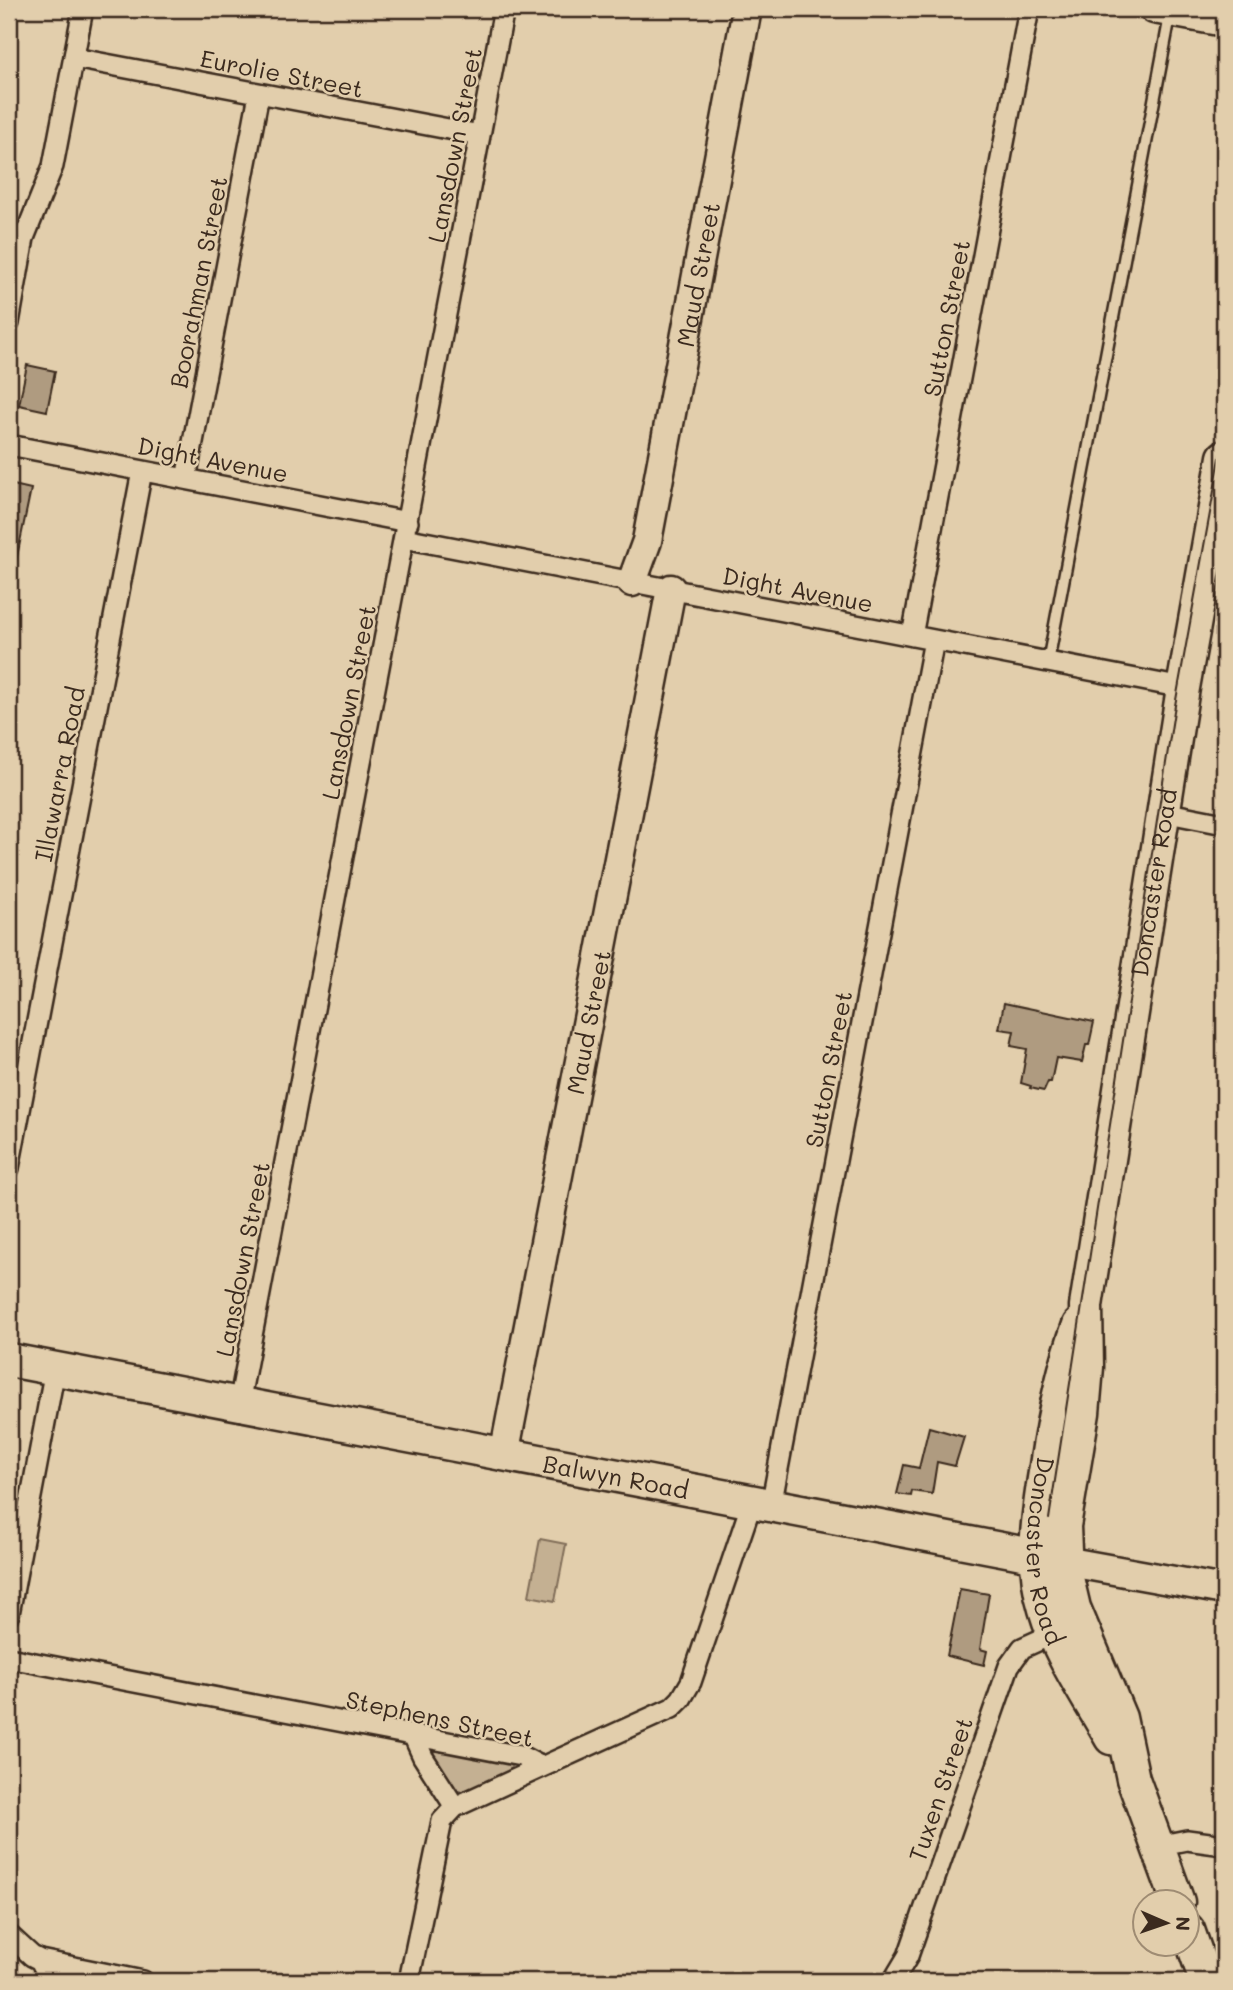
<svg xmlns="http://www.w3.org/2000/svg" width="1233" height="1990" font-family="Mali,sans-serif">
<style>
.green{fill:#c4b092;stroke:#806d58;stroke-width:2}
.building{fill:#af9b80;stroke:#3b2a1e;stroke-width:2}
.lines{fill:none;stroke-linecap:round;stroke-linejoin:round}
.lane-casing{stroke:#3b2a1e;stroke-width:15}
.street-casing{stroke:#3b2a1e;stroke-width:24}
.secondary-casing{stroke:#3b2a1e;stroke-width:33}
.primary-casing{stroke:#3b2a1e;stroke-width:37}
.lane{stroke:#e2ceac;stroke-width:10}
.street{stroke:#e2ceac;stroke-width:19}
.secondary{stroke:#e2ceac;stroke-width:28}
.primary{stroke:#e2ceac;stroke-width:32}
.tram{stroke:#3b2a1e;stroke-width:2}
.labels{text-anchor:middle;dominant-baseline:central;stroke-width:5;stroke-linejoin:round;paint-order:stroke}
.street-label{font-size:24px;fill:#3b2a1e;stroke:#e2ceac}
</style>
<rect width="100%" height="100%" fill="#e2ceac"/>
<filter id="ink" filterUnits="userSpaceOnUse"><feTurbulence type="fractalNoise" baseFrequency=".0143" numOctaves="2"/><feDisplacementMap in="SourceGraphic" scale="14" xChannelSelector="R" yChannelSelector="G"/><feConvolveMatrix kernelMatrix="1 2 1 2 8 2 1 2 1" color-interpolation-filters="sRGB"/></filter>
<g filter="url(#ink)">
<path class="green" d="M 540,1539 L 566,1544 L 555,1601 L 529,1596 Z
M 436,1749 L 508,1762 L 511,1767 L 509,1772 L 463,1793 L 457,1790 L 435,1758 L 433,1753 Z"/>
<path class="building" d="M 27,365 L 55,371 L 47,411 L 19,405 Z
M 9,484 L 31,489 L 15,566 L 9,565 Z
M 1004,1003 L 1094,1022 L 1089,1045 L 1086,1045 L 1082,1062 L 1056,1058 L 1051,1082 L 1048,1082 L 1044,1091 L 1030,1088 L 1031,1086 L 1021,1083 L 1027,1049 L 1011,1046 L 1014,1031 L 999,1029 Z
M 929,1427 L 964,1437 L 955,1466 L 937,1462 L 932,1494 L 912,1491 L 911,1496 L 897,1494 L 904,1465 L 919,1468 Z
M 960,1589 L 989,1594 L 980,1649 L 987,1651 L 984,1665 L 947,1656 Z"/>
<g class="lines">
<g class="lane-casing">
<path id="lane" d="M 1048,662 L 1170,16"/>
</g>
<g class="street-casing">
<path id="street" d="M 74,58 L 480,135
M 9,323 L 24,238 L 53,166 L 83,9
M 9,445 L 408,522
M 186,479 L 259,94
M 404,538 L 1183,688
M 912,636 L 1029,9
M 1163,812 L 1224,824
M 9,1168 L 142,471
M 239,1404 L 504,9
M 771,1506 L 934,640
M 9,1614 L 55,1369
M 9,1658 L 521,1756 L 542,1767 L 672,1708 L 681,1699 L 691,1682 L 752,1502
M 413,1735 L 423,1757 L 455,1807
M 1157,1846 L 1187,1840 L 1224,1845
M 9,1935 L 32,1956 L 40,1960 L 143,1981
M 40,1960 L 48,1976 L 54,1981
M 409,1981 L 442,1821 L 455,1807 L 542,1767
M 893,1981 L 908,1956 L 1009,1666 L 1022,1648 L 1055,1633"/>
</g>
<g class="secondary-casing">
<g id="secondary">
<path d="M 1154,9 L 1224,22"/>
<path id="s1" d="M 632,582 L 647,541 L 747,9"/>
<path id="s2" d="M 504,1455 L 671,589"/>
<path d="M 1064,1561 L 1224,1590"/>
</g>
</g>
<g class="primary-casing">
<g id="primary">
<path id="s3" d="M 1079,1325 C 1062,1371 1053,1418 1046,1466 C 1038,1515 1030,1561 1045,1609 C 1058,1654 1088,1697 1111,1738"/>
<path id="s4" d="M 9,1360 L 1064,1561"/>
<path id="s5" d="M 1178,1902 L 1133,1779 L 1120,1718 L 1074,1608 L 1066,1574 L 1064,1526 L 1083,1413 L 1087,1367 L 1086,1306 L 1183,688 L 1224,457"/>
<path d="M 1188,1930 L 1206,1981"/>
</g>
</g>
<use href="#lane" class="lane"/>
<use href="#street" class="street"/>
<use href="#secondary" class="secondary"/>
<use href="#primary" class="primary"/>
<path class="tram" d="M 1049,1519 L 1174,711 L 1224,436"/>
</g>
</g>
<g class="labels">
<g class="street-label">
<text transform="translate(282 73) rotate(11)">Eurolie Street</text>
<text transform="translate(454 145) rotate(-79)">Lansdown Street</text>
<text stroke="none"><textPath href="#s1" startOffset="315">Maud Street</textPath></text>
<text transform="translate(198 282) rotate(-79)">Boorahman Street</text>
<text transform="translate(946 318) rotate(-79)">Sutton Street</text>
<text transform="translate(213 459) rotate(11)">Dight Avenue</text>
<text transform="translate(798 589) rotate(11)">Dight Avenue</text>
<text transform="translate(348 702) rotate(-79)">Lansdown Street</text>
<text transform="translate(59 774) rotate(-79)">Illawarra Road</text>
<text stroke="none"><textPath href="#s5" startOffset="1046">Doncaster Road</textPath></text>
<text stroke="none"><textPath href="#s2" startOffset="441">Maud Street</textPath></text>
<text transform="translate(828 1069) rotate(-79)">Sutton Street</text>
<text transform="translate(242 1259) rotate(-79)">Lansdown Street</text>
<text stroke="none"><textPath href="#s4" startOffset="618">Balwyn Road</textPath></text>
<text stroke="none"><textPath href="#s3" startOffset="231">Doncaster Road</textPath></text>
<text transform="translate(440 1718) rotate(12)">Stephens Street</text>
<text transform="translate(940 1789) rotate(-71)">Tuxen Street</text>
</g>
</g>
<rect width="1233" height="1990" fill="none" stroke="#e2ceac" stroke-width="35"/>
<rect x="18" y="18" width="1198" height="1955" fill="none" stroke="#3b2a1e" stroke-width="2.5" filter="url(#ink)"/>
<g transform="translate(1166 1923) rotate(92)"><circle r="33" fill="#e2ceac" stroke="#9f8c73" stroke-width="2"/>
<path d="M0-5L12 26L0 18L-12 26Z" fill="#3b2a1e"/>
<text y="-10" font-size="19" font-weight="bold" text-anchor="middle" fill="#3b2a1e">N</text>
</g>
</svg>
